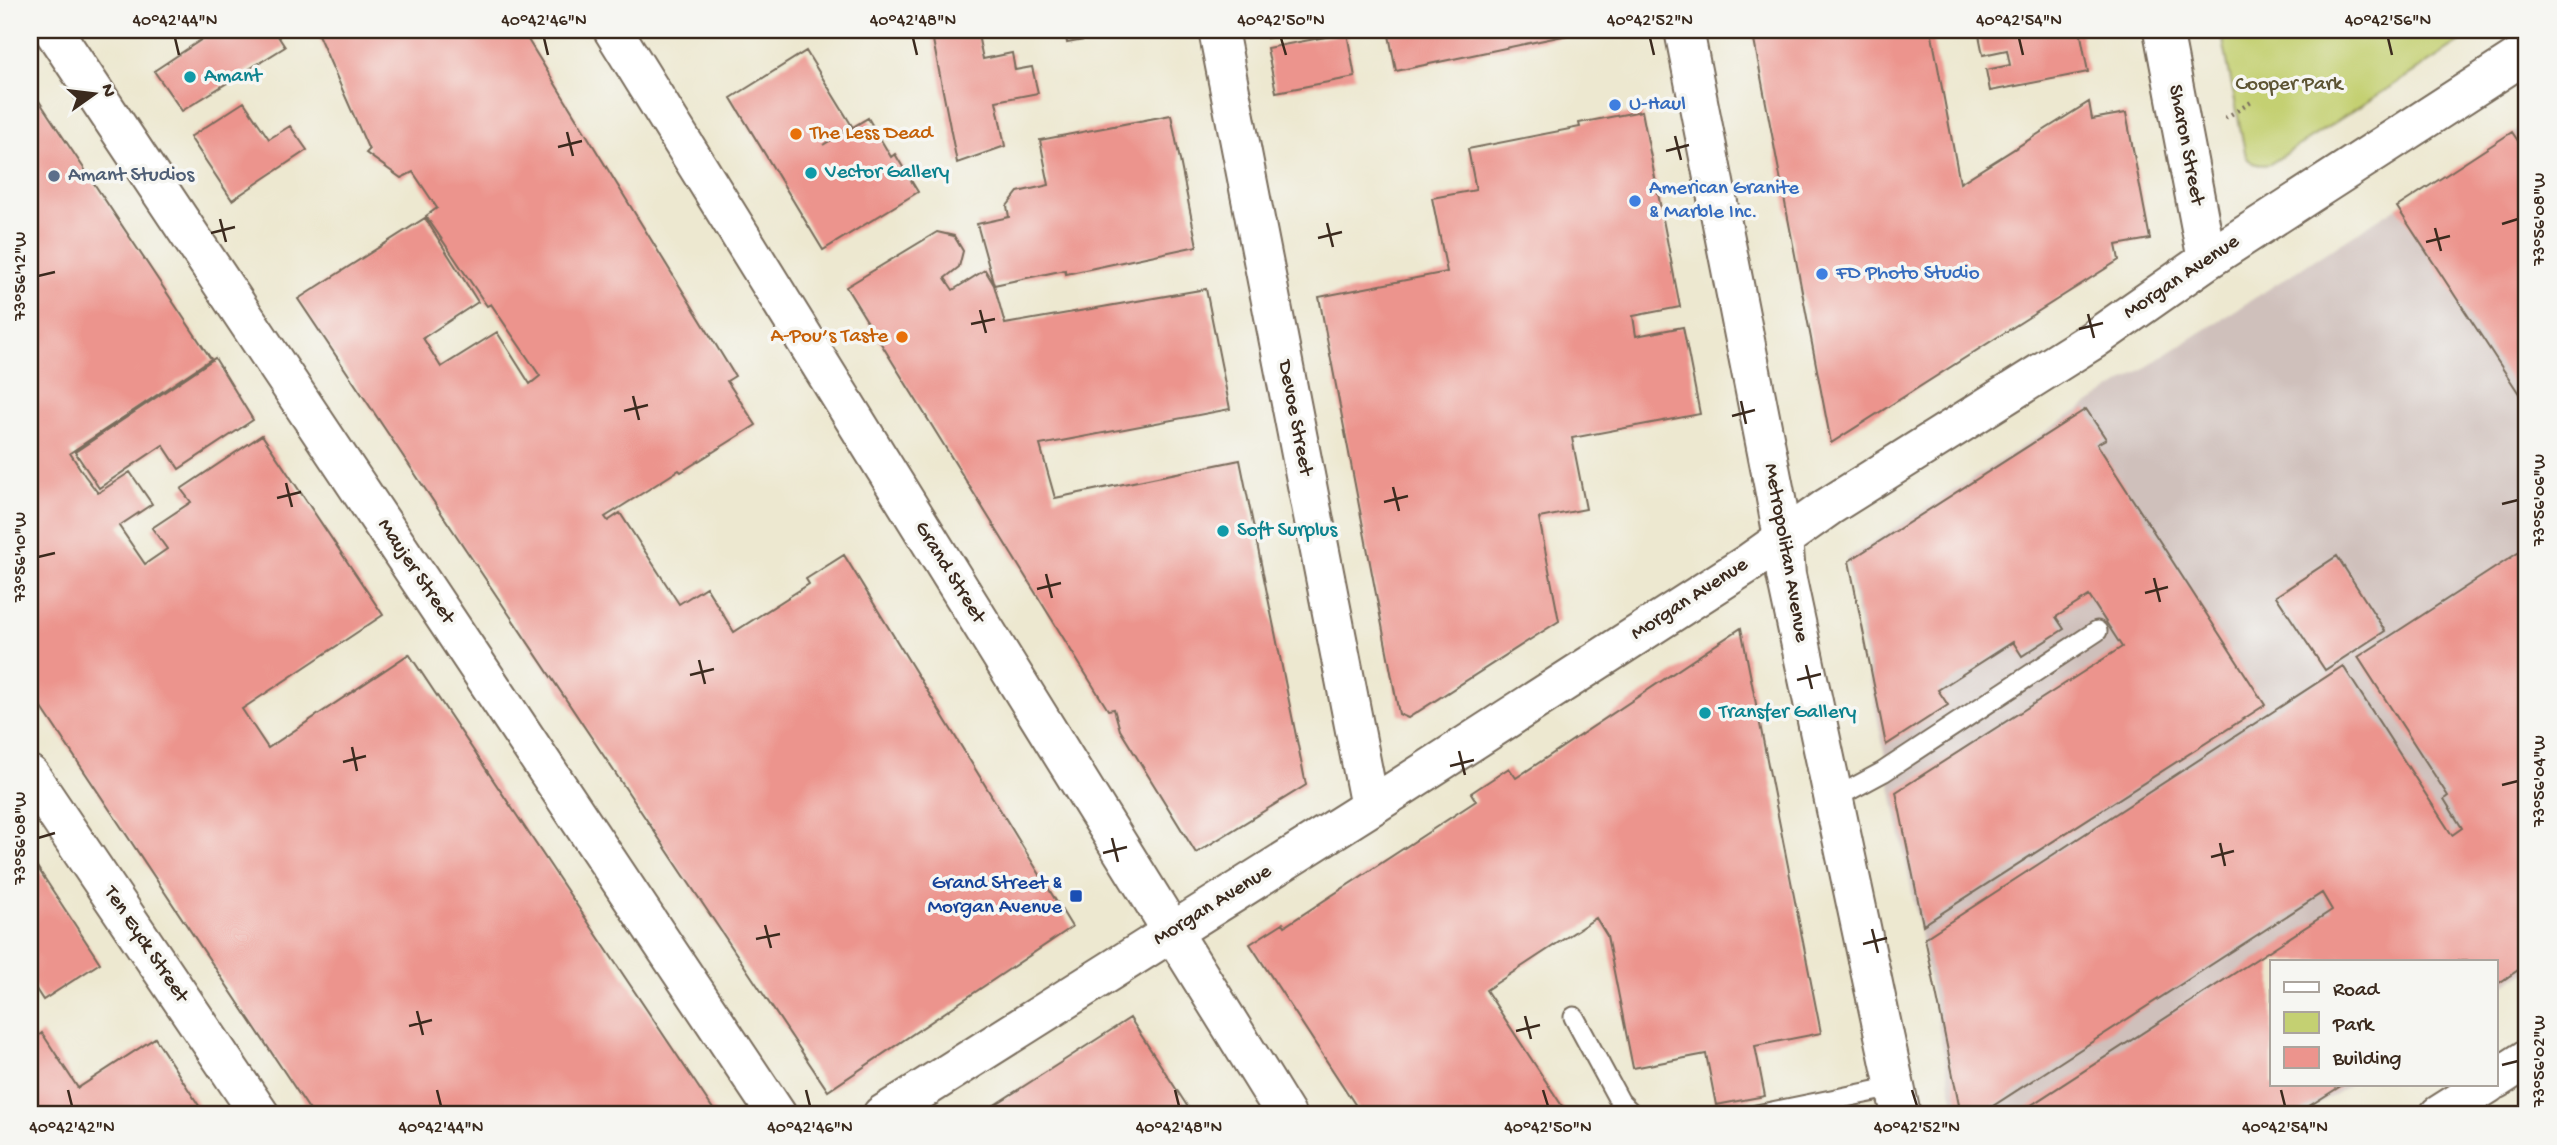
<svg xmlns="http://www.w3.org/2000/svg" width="2557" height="1145" font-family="'Gochi Hand',sans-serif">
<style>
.industrial{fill:#cfc0bb}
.green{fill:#c4d072;stroke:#807d48;stroke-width:2}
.building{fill:#ec948d}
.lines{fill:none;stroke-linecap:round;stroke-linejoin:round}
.lane-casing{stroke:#796c5c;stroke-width:23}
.street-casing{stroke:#796c5c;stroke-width:42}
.secondary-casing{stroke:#796c5c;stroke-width:42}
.primary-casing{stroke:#796c5c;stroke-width:42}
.path{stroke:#796c5c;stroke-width:4.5;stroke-dasharray:2 5;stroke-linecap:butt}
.lane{stroke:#fff;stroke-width:19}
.street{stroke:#fff;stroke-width:38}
.secondary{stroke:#fff;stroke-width:38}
.primary{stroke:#fff;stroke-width:38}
.ticks{fill:none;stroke:#3b2a1e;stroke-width:2.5}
.culture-dot{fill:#0f9aa8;stroke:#f6f6f2;stroke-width:2.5}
.shop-dot{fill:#3f7fe0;stroke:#f6f6f2;stroke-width:2.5}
.food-dot{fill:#e8710a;stroke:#f6f6f2;stroke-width:2.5}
.service-dot{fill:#5c6f8a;stroke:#f6f6f2;stroke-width:2.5}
.transit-dot{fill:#1a4fb4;stroke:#f6f6f2;stroke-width:2.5}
.labels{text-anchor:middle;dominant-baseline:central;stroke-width:7;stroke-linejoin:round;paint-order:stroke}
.culture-label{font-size:21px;fill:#0d838f;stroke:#f6f6f2;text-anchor:start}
.park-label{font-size:21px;fill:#5d5433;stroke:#f6f6f2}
.shop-label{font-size:21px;fill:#366cbe;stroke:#f6f6f2;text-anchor:start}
.food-label{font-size:21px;fill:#c56008;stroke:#f6f6f2;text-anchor:start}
.street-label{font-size:21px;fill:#3b2a1e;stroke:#f6f6f2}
.service-label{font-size:21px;fill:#4e5e75;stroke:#f6f6f2;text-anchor:start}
.transit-label{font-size:21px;fill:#164399;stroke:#f6f6f2;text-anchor:end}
.neatline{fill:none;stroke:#3b2a1e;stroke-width:2.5}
.ticks-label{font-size:18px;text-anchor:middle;fill:#3b2a1e}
</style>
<rect width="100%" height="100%" fill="#f6f6f2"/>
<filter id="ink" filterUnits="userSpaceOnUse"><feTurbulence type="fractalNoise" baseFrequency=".0143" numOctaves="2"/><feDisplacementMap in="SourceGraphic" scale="14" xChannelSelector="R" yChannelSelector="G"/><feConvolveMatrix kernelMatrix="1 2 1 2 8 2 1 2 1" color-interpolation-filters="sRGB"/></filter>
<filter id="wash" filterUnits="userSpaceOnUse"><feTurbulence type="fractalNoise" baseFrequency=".00686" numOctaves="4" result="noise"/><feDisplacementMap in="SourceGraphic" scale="28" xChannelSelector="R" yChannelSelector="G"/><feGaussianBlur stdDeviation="1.57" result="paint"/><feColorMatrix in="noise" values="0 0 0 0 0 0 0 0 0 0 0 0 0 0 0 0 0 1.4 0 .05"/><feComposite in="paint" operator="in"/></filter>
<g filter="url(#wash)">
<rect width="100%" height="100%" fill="#ede8d0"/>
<path class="industrial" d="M 2527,124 L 2527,971 L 2496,991 L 2496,961 L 2272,961 L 2272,1084 L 2351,1084 L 2302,1115 L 1956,1115 L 1846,559 Z"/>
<path class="green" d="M 2221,30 L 2479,30 L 2270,164 C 2261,166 2252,164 2246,157 Z"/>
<g id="blocks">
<path class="building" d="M 216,30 L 274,30 L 285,47 L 182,111 L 154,71 Z
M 316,30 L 522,30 L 735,376 L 727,381 L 756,425 L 681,472 L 679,470 L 605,517 L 608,521 L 620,513 L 679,604 L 706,587 L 734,632 L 809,584 L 806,579 L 844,555 L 1072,927 L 828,1091 L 298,299 L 425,218 L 478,302 L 423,338 L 441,367 L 497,332 L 530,384 L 540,376 L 491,304 L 487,306 L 426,216 L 437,208 L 413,172 L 401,178 L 366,153 L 369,150 Z
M 931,30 L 977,30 L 983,59 L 1012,53 L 1015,70 L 1032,67 L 1038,93 L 996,101 L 1005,146 L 957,163 Z
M 1054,30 L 1134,30 L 1134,31 L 1067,43 L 1065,31 L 1054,33 Z
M 1265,30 L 1299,30 L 1299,31 L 1267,38 Z
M 1388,30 L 1587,30 L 1587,31 L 1396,71 Z
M 1752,30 L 1931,30 L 1960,183 L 2089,102 L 2092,119 L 2126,113 L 2150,239 L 2116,245 L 2119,260 L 1831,443 Z
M 1978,30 L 2080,30 L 2088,72 L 1990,91 L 1986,70 L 2010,65 L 2007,50 L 1983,55 Z
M 1347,33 L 1355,77 L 1276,92 L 1267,48 Z
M 806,51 L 852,126 L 823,145 L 868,118 L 891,157 L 895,154 L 918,192 L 823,250 L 731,98 Z
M 39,101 L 211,359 L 70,453 L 85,476 L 98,493 L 130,472 L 152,504 L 119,526 L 145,564 L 167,549 L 152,528 L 191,502 L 181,489 L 262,435 L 383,615 L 242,709 L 268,748 L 409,654 L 717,1115 L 313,1115 L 30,690 L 30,107 Z
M 244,102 L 269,139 L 290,126 L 307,150 L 232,200 L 190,137 Z
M 1642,111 L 1680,307 L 1633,316 L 1636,336 L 1683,327 L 1700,414 L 1572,438 L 1586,509 L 1539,518 L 1559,621 L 1408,718 L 1399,714 L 1319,297 L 1447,272 L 1432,198 L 1476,190 L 1468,149 L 1580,127 L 1579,123 Z
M 1171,115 L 1197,246 L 1066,274 L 1065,270 L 994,285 L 977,224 L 1009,217 L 1007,206 L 1018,192 L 1049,185 L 1040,140 Z
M 2512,132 L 2527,154 L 2527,406 L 2397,207 Z
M 937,232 L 954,236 L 963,251 L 959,267 L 945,278 L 953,290 L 985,270 L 994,285 L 1005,324 L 1206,289 L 1230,409 L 1040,445 L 1055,498 L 1240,460 L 1306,785 L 1196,853 L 1120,730 L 1114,709 L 1108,710 L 846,287 Z
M 215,358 L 253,420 L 179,469 L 163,445 L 99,488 L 75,452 Z
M 2086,409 L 2106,439 L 2097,444 L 2265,705 L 1923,925 L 1896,792 L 2122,647 L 2089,596 L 2056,617 L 2064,629 L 2022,656 L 2013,642 L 1938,690 L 1948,705 L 1886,745 L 1849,561 Z
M 2527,547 L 2527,964 L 2496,985 L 2496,961 L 2272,961 L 2272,1084 L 2344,1084 L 2295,1115 L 2016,1115 L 2332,910 L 2322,893 L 1979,1115 L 1961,1115 L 1925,938 L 2343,666 L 2452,835 L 2462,828 L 2444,799 L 2448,796 L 2358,657 Z
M 2337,556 L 2385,631 L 2325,670 L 2276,596 Z
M 1741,628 L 1821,1033 L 1755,1046 L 1765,1096 L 1716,1105 L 1706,1054 L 1633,1068 L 1607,936 L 1596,918 L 1486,990 L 1568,1115 L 1362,1115 L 1250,944 L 1283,923 L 1285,926 L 1476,801 L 1471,793 L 1509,768 L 1516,778 Z
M 30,856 L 100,963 L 43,1000 L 30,980 Z
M 1130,1018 L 1193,1115 L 979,1115 L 1119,1025 Z
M 42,1033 L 78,1088 L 155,1038 L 205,1115 L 30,1115 L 30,1042 Z"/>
</g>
</g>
<g filter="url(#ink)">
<use href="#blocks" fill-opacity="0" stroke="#796c5c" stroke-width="2"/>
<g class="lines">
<g class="lane-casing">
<path id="lane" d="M 1833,799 L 1883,772 L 2097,631
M 1574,1017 L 1620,1102 L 1633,1115
M 1757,1115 L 1895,1087"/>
</g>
<g class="street-casing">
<path id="street" d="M 53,30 L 777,1115
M 1218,30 L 1370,807
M 2163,30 L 2207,260
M 30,775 L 260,1115
M 882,1115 L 1370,807 L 1749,563 L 1828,507 L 2093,340 L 2207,260 L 2527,53"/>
</g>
<g class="secondary-casing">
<path id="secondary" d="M 1684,30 L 1775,493 L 1783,538 L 1786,575 L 1901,1115
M 2496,1079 L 2527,1059
M 2439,1115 L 2488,1084"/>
</g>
<g class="primary-casing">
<path id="primary" d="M 613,30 L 1286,1115"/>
</g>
<path class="path" d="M 2225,118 L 2253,101"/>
<use href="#lane" class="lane"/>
<use href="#street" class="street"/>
<use href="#secondary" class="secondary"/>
<use href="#primary" class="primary"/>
</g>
</g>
<path class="ticks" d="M 175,38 L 179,55M 544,38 L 548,55M 913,38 L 917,55M 1281,38 L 1286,55M 1650,38 L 1654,55M 2019,38 L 2023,55M 2388,38 L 2392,55M 567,132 L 573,156M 1675,136 L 1681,160M 558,147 L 582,141M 1666,151 L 1689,145M 220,219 L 226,242M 1327,223 L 1333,247M 2502,224 L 2518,219M 2435,228 L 2441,251M 211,233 L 235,227M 1318,238 L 1342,232M 2426,242 L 2450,236M 38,276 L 55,272M 980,310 L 986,333M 2088,314 L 2094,338M 971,324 L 995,319M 2079,329 L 2103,323M 633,396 L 639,420M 1741,401 L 1746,424M 624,411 L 648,405M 1732,416 L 1755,410M 286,483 L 292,507M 1393,487 L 1399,511M 277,498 L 301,492M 1384,502 L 1408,496M 2502,504 L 2518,500M 38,557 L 55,553M 1046,574 L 1052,598M 2154,578 L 2160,602M 1037,589 L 1061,583M 2145,593 L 2168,587M 699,660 L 705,684M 1806,665 L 1812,689M 690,675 L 714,669M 1797,680 L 1821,674M 352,747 L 357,771M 1459,751 L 1465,775M 343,762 L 366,756M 1450,766 L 1474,760M 2502,785 L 2518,781M 38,838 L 55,833M 1112,838 L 1118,862M 2220,843 L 2225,866M 1103,853 L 1127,847M 2211,857 L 2234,851M 765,925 L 771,948M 1872,929 L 1878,953M 756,939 L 780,934M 1863,944 L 1887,938M 417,1011 L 423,1035M 1525,1016 L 1531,1039M 409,1026 L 432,1020M 1516,1031 L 1540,1025M 2502,1065 L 2518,1061M 68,1090 L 72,1106M 437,1090 L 441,1106M 806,1090 L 810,1106M 1175,1090 L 1179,1106M 1543,1090 L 1548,1106M 1912,1090 L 1917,1106M 2281,1090 L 2285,1106"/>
<g class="culture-dot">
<circle cx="190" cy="77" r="7"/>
<circle cx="811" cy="173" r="7"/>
<circle cx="1223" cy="531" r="7"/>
<circle cx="1705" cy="713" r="7"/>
</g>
<g class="shop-dot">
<circle cx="1615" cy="105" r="7"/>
<circle cx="1635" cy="201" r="7"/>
<circle cx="1822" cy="274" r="7"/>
</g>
<g class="food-dot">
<circle cx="796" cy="134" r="7"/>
<circle cx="902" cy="337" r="7"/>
</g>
<circle class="service-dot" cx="54" cy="176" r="7"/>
<rect class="transit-dot" x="1069" y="889" width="14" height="14" rx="3.5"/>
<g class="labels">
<g class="culture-label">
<text x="204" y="77">Amant</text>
<text x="825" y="173">Vector Gallery</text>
<text x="1237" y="531">Soft Surplus</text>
<text x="1719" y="713">Transfer Gallery</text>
</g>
<g class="park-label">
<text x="2289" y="85">Cooper Park</text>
</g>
<g class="shop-label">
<text x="1629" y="105">U-Haul</text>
<text x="1649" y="189">American Granite<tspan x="1649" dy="24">&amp; Marble Inc.</tspan></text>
<text x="1836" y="274">FD Photo Studio</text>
</g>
<g class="food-label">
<text x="810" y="134">The Less Dead</text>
<text x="888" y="337" text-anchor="end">A-Pou’s Taste</text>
</g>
<g class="street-label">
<text transform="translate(2185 145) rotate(79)">Sharon Street</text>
<text transform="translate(2182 278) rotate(-34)">Morgan Avenue</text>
<text transform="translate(1294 418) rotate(79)">Devoe Street</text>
<text transform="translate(1785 553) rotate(80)">Metropolitan Avenue</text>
<text transform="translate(415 572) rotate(56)">Maujer Street</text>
<text transform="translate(949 573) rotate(58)">Grand Street</text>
<text transform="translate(1690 600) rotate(-33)">Morgan Avenue</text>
<text transform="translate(1213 906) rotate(-32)">Morgan Avenue</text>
<text transform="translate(145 945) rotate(56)">Ten Eyck Street</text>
</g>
<g class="service-label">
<text x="68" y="176">Amant Studios</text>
</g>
<g class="transit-label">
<text x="1062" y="884">Grand Street &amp;<tspan x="1062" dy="24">Morgan Avenue</tspan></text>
</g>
</g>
<rect width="2557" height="1145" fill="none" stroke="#f6f6f2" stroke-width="77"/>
<rect x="2270" y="960" width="228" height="126" fill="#f6f6f2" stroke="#aba49d" stroke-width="2"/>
<rect x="2284" y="982" width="35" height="10" fill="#ffffff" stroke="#aba49d" stroke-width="2"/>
<text x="2333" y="995" font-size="21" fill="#3b2a1e">Road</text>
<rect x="2284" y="1012" width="35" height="21" fill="#c4d072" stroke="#aba49d" stroke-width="2"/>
<text x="2333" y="1030" font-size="21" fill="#3b2a1e">Park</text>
<rect x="2284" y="1047" width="35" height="21" fill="#ec948d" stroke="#aba49d" stroke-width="2"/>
<text x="2333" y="1064" font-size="21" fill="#3b2a1e">Building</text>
<g transform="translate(94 94) rotate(76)" stroke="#f6f6f2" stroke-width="5" paint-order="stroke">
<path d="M0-5L12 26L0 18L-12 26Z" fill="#3b2a1e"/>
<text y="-10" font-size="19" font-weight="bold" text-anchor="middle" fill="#3b2a1e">N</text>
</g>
<rect x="38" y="38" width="2480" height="1068" class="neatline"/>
<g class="ticks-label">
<text x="175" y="25">40°42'44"N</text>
<text x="544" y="25">40°42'46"N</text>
<text x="913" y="25">40°42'48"N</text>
<text x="1281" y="25">40°42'50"N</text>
<text x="1650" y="25">40°42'52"N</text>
<text x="2019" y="25">40°42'54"N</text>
<text x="2388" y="25">40°42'56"N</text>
<text transform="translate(2538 219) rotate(-90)" y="6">73°56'08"W</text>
<text transform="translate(19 276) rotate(-90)" y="6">73°56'12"W</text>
<text transform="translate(2538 500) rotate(-90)" y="6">73°56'06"W</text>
<text transform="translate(19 557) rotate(-90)" y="6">73°56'10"W</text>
<text transform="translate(2538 781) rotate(-90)" y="6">73°56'04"W</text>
<text transform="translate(19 838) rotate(-90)" y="6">73°56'08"W</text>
<text transform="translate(2538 1061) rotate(-90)" y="6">73°56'02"W</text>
<text x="72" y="1132">40°42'42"N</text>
<text x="441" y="1132">40°42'44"N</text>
<text x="810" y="1132">40°42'46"N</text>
<text x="1179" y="1132">40°42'48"N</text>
<text x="1548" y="1132">40°42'50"N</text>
<text x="1917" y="1132">40°42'52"N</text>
<text x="2285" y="1132">40°42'54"N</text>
</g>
</svg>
